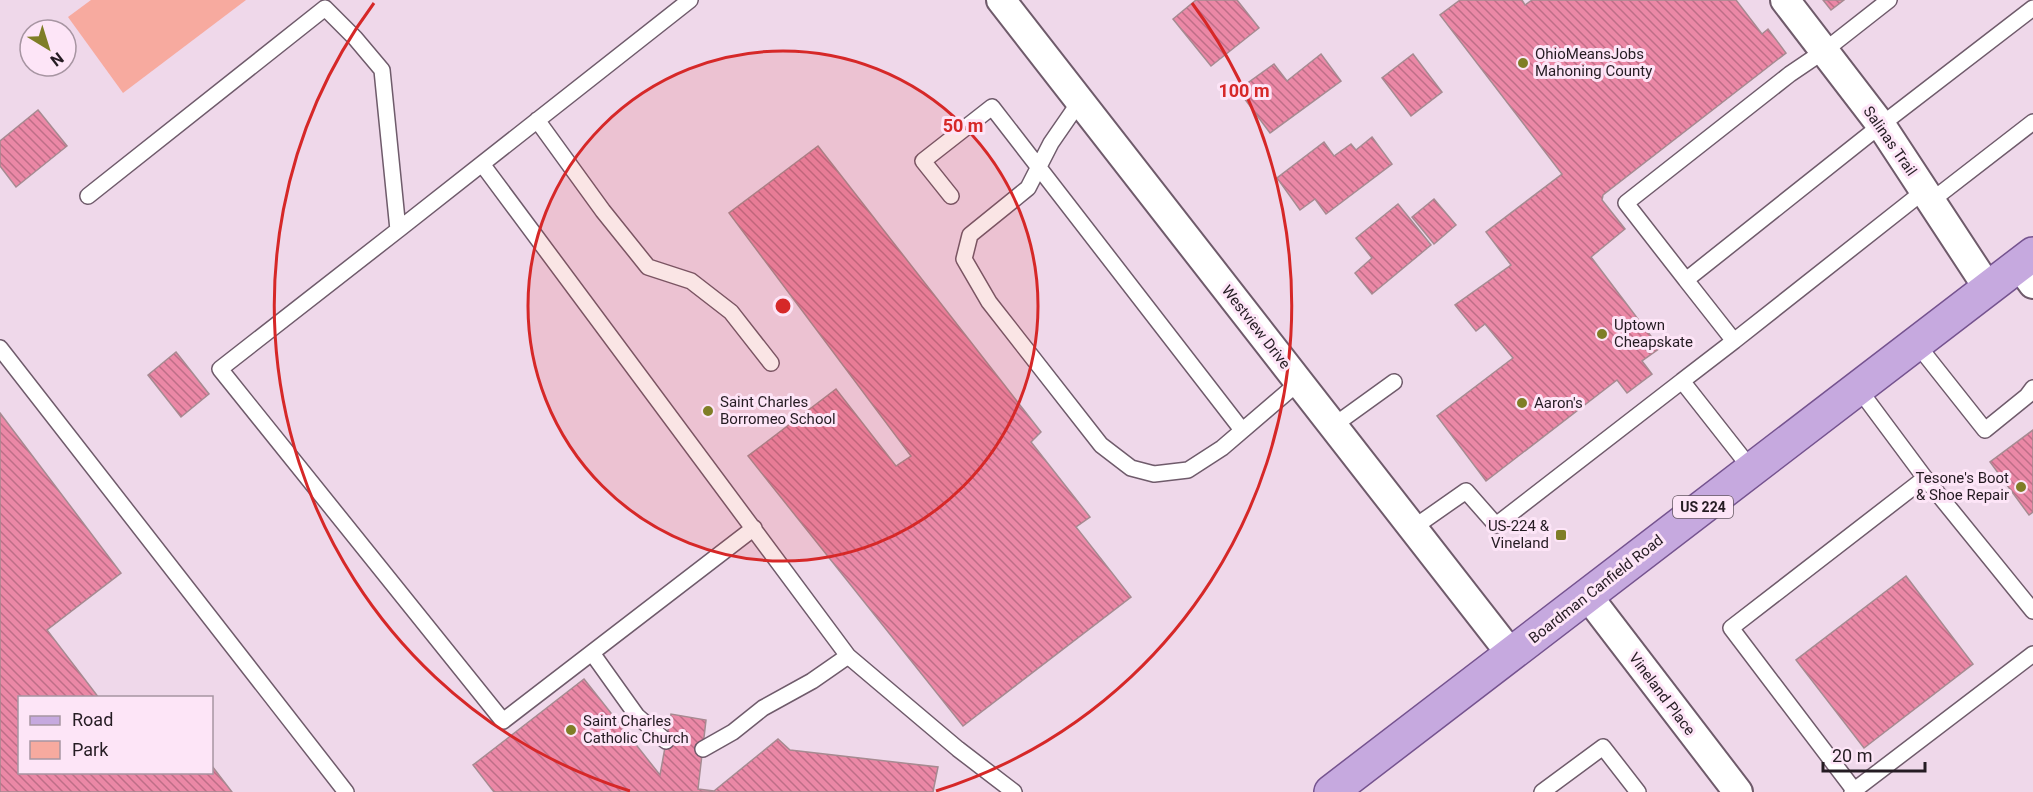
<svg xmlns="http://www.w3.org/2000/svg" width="2033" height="792" font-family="Roboto,sans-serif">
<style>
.park{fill:#f7aa9f}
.building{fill:url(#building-back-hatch);stroke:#a68a91;stroke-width:1.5}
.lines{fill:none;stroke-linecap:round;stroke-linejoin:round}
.service-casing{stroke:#6f5b6b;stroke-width:18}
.minor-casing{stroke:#6f5b6b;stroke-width:32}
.primary-casing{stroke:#75538f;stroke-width:36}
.service{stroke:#fff;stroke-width:15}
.minor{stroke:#fff;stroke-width:28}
.primary{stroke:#c6a9df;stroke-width:33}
.ring{fill:none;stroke:#d62828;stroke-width:3}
.poi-dot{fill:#7f7e26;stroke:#fde5f7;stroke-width:2}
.labels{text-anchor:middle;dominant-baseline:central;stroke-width:6;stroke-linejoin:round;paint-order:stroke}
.shield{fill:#fde5f7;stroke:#665863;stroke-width:1.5}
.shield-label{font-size:14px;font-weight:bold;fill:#251c23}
.poi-label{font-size:15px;fill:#251c23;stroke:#fde5f7;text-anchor:start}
.street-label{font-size:15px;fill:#251c23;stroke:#fde5f7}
.centre{fill:#d62828;stroke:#fde5f7;stroke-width:3}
.ring-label{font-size:18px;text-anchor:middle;font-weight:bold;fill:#d62828;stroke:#fde5f7;stroke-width:6;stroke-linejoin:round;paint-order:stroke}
</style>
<defs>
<pattern id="building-back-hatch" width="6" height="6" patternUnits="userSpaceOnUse" patternTransform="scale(1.5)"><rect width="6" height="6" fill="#eb88a6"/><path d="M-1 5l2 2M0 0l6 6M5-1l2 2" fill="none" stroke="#be6e87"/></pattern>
</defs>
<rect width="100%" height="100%" fill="#efd8ea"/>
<path class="park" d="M 91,0 L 246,0 L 123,93 L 68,17 Z"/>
<path class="building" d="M 1196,0 L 1237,0 L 1259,28 L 1211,66 L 1173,19 Z
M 1460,0 L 1522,0 L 1525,5 L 1532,0 L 1736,0 L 1762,34 L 1768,29 L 1786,53 L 1603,195 L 1602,200 L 1625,229 L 1591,257 L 1660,348 L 1642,361 L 1652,374 L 1627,393 L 1617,380 L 1486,481 L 1437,416 L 1513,358 L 1485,324 L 1476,331 L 1455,305 L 1511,265 L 1486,232 L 1562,174 L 1440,15 Z
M 1823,0 L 1844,0 L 1831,10 Z
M 1321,54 L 1341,81 L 1270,133 L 1238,90 L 1274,64 L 1287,81 Z
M 1413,54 L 1442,92 L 1411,116 L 1382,78 Z
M 38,110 L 67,146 L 16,187 L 0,166 L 0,141 Z
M 1372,137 L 1392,164 L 1326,214 L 1315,199 L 1300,210 L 1277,178 L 1324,142 L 1334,156 L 1351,144 L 1356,150 Z
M 818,146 L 1041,432 L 1031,442 L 1090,517 L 1076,527 L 1131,597 L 963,726 L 748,456 L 836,389 L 896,466 L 911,456 L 729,213 Z
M 1434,199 L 1456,225 L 1434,244 L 1412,217 Z
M 1398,204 L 1431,245 L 1372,294 L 1355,273 L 1372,258 L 1356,238 Z
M 176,352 L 209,394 L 181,417 L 148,375 Z
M 0,413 L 121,573 L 47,630 L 99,698 L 20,698 L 20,772 L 212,772 L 212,766 L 232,792 L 0,792 Z
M 2033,430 L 2033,512 L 2029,515 L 1990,462 Z
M 1906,576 L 1973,664 L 1864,748 L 1796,660 Z
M 584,679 L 660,775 L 671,714 L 706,720 L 698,789 L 714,791 L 778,739 L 790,750 L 938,767 L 933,792 L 494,792 L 473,765 Z"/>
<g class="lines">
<g class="service-casing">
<path id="service" d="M 1889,0 L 1824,51 L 1790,74 L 1626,203 L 1686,280 L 1881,125 L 2033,8
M 1080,101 L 1051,143 L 1028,188 L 970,235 L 964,259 L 989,302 L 1101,445 L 1131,468 L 1154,474 L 1188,470 L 1222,448 L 1299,382
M 537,120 L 603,211 L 648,267 L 691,281 L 731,312 L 771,363
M 482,164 L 848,656 L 958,749 L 1014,792
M 88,196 L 325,8 L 355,38 L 382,70 L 398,230 L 690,0
M 951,196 L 923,161 L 992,107 L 1242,430
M 1931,201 L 2033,122
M 398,230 L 220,369 L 503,721 L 754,528
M 1686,280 L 1734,341 L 1924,191
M 1734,341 L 1682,381 L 1752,470
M 1916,343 L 1985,430 L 2027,396 L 2033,388
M 0,348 L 346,792
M 1858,388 L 1925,478 L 2033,611
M 1333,426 L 1394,382
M 1413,528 L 1466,491 L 1496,525 L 1682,381
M 592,653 L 637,716 L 666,741
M 703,749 L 733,732 L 763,708 L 812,681 L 848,656
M 1854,790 L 1731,628 L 1925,478
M 1542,792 L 1603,747 L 1638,792
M 1852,792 L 2033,654"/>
</g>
<g class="minor-casing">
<path id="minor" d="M 1001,0 L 1511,654
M 1785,0 L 1881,125 L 1988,288
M 2019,265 L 2033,284
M 1587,595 L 1738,792"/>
</g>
<g class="primary-casing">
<path id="primary" d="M 1331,792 L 2033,254"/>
</g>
<use href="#service" class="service"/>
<use href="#minor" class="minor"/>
<use href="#primary" class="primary"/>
</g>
<circle cx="783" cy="306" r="255" fill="#d62828" fill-opacity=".12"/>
<g class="ring">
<circle cx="783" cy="306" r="255"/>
<path d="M630 791A509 509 0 0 1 374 3M1192 3A509 509 0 0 1 936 791"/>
</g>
<g class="poi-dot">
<circle cx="1523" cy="63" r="6"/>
<circle cx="1602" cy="334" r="6"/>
<circle cx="1522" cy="403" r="6"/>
<circle cx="708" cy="411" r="6"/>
<circle cx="2021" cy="487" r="6"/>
<rect x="1555" y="529" width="12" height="12" rx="3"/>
<circle cx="571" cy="730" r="6"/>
</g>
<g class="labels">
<rect class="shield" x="1673" y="496" width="60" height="22" rx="4.5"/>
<g class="shield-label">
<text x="1703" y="507">US 224</text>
</g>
<g class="poi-label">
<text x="1535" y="54">OhioMeansJobs<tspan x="1535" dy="17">Mahoning County</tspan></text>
<text x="1614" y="325">Uptown<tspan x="1614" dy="17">Cheapskate</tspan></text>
<text x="720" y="402">Saint Charles<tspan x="720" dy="17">Borromeo School</tspan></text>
<text x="1534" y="403">Aaron's</text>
<text x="2009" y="478" text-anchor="end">Tesone's Boot<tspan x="2009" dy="17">&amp; Shoe Repair</tspan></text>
<text x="1549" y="526" text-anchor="end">US-224 &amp;<tspan x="1549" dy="17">Vineland</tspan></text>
<text x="583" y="721">Saint Charles<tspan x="583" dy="17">Catholic Church</tspan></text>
</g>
<g class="street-label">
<text transform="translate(1890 141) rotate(55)">Salinas Trail</text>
<text transform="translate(1256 327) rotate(52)">Westview Drive</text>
<text transform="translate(1596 589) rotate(-38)">Boardman Canfield Road</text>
<text transform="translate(1662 694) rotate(53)">Vineland Place</text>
</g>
</g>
<circle cx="783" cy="306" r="9" class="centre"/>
<g class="ring-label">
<text x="1244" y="97">100 m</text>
<text x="963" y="132">50 m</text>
</g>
<rect x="18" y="696" width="195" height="78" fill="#fde5f7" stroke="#a795a2" stroke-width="1.5"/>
<rect x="30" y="716" width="30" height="9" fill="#c6a9df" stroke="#a795a2" stroke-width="1.5"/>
<text x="72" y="726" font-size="18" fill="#251c23">Road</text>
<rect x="30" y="741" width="30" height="18" fill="#f7aa9f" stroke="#a795a2" stroke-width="1.5"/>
<text x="72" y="756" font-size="18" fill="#251c23">Park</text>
<g transform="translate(48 48) rotate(142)"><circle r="28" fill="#fde5f7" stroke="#a795a2" stroke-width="1.5"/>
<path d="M0-4.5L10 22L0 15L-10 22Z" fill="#7f7e26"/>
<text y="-9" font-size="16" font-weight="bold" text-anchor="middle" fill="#251c23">N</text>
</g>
<path d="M1823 762v9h102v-9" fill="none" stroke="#251c23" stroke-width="3"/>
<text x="1832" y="762" font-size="18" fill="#251c23" stroke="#fde5f7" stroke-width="4.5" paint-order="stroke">20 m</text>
</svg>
